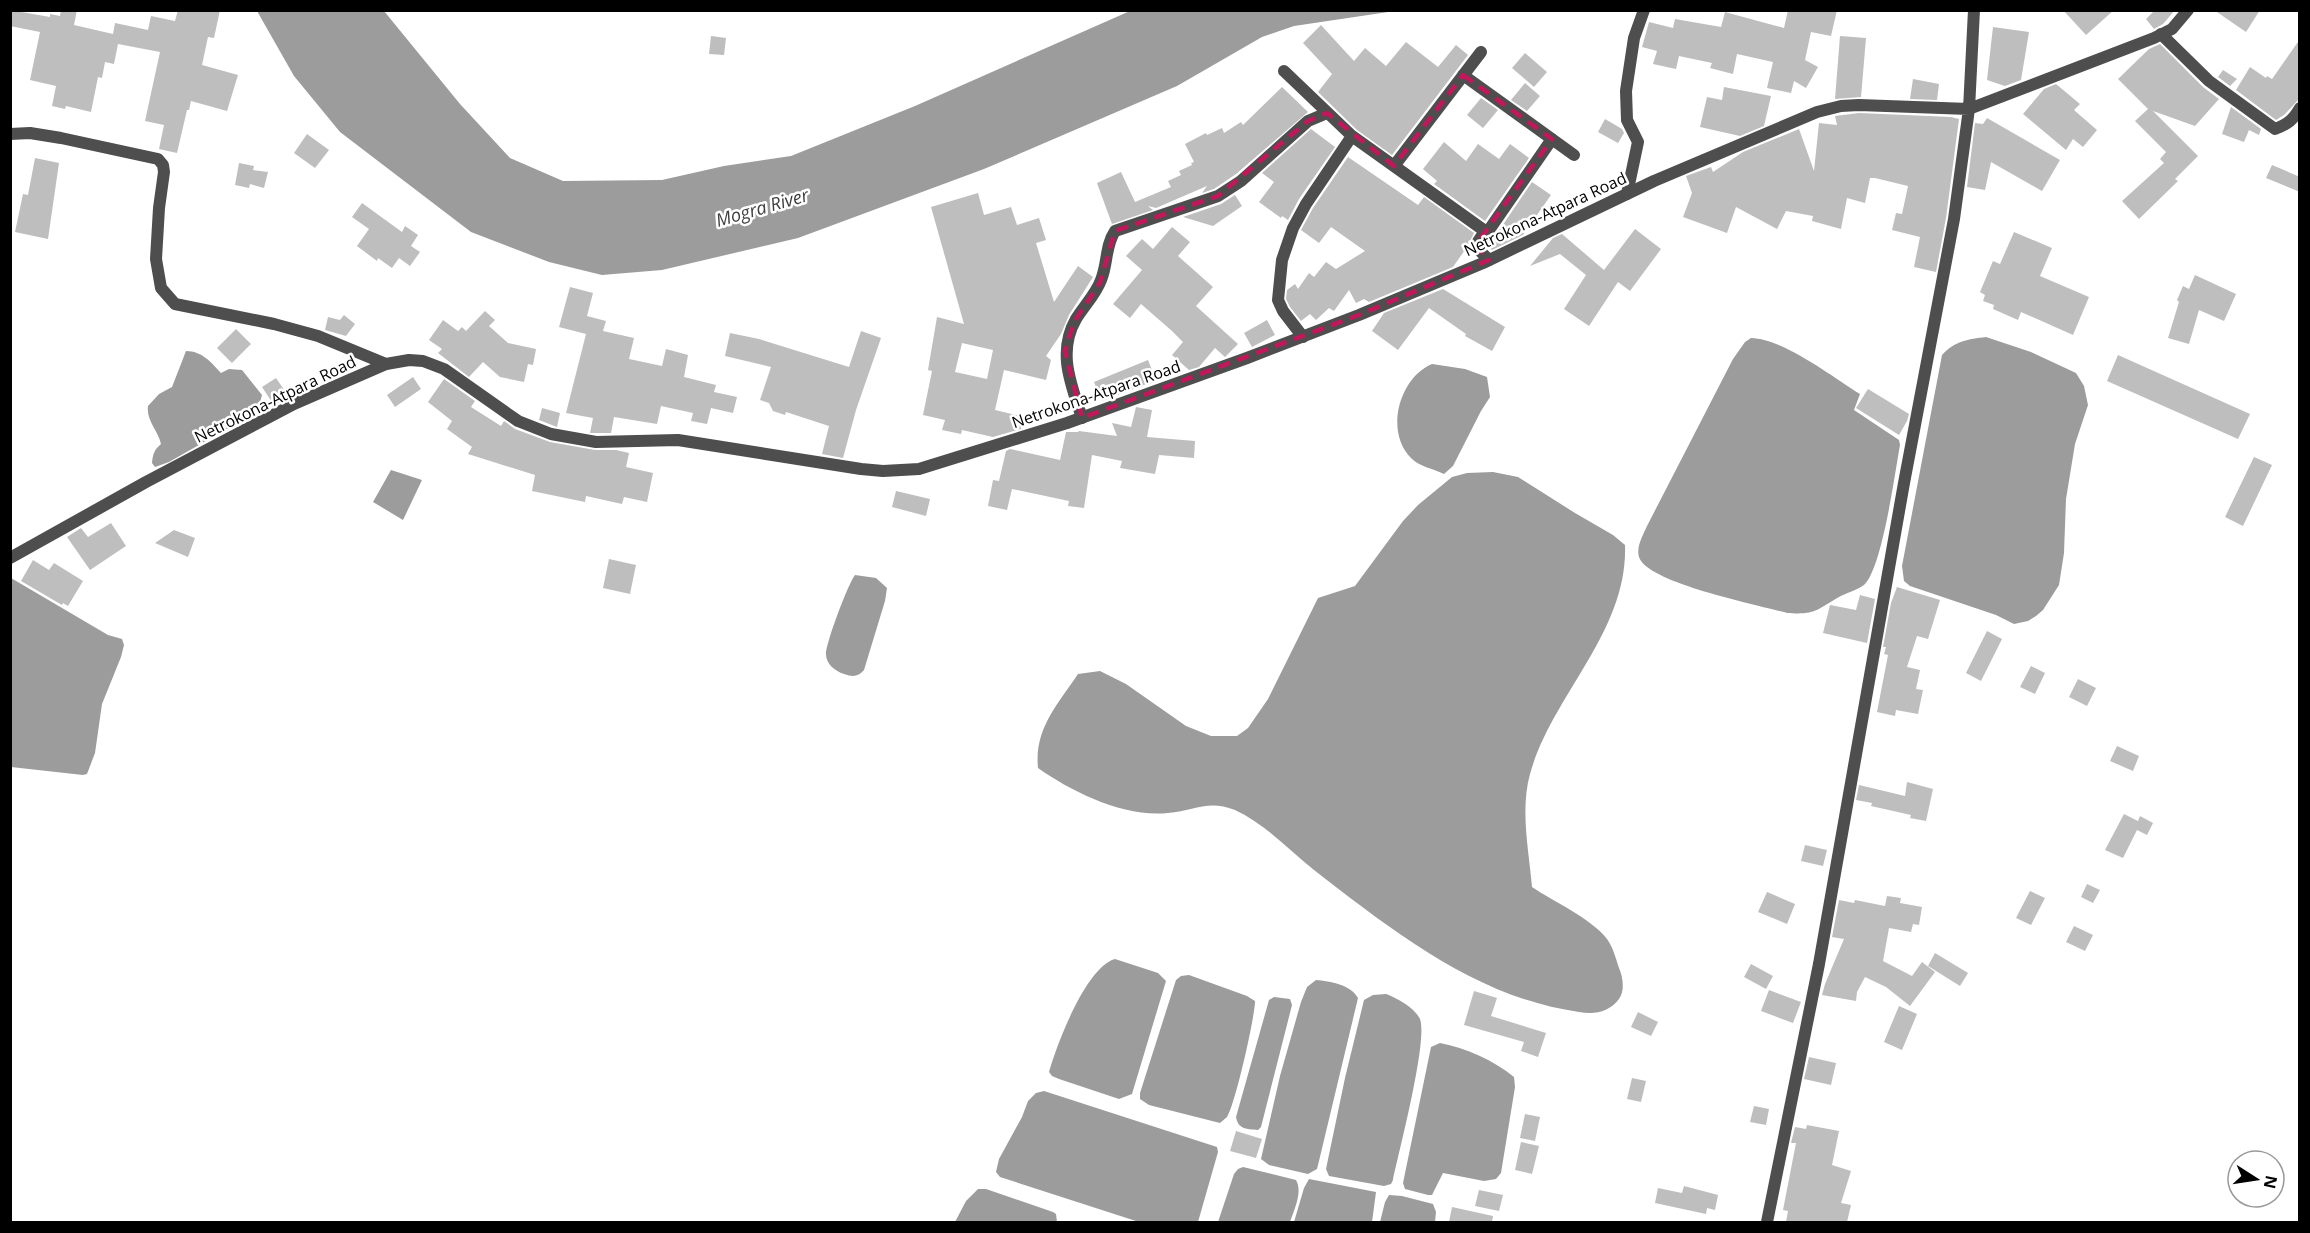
<svg xmlns="http://www.w3.org/2000/svg" width="2310" height="1233" font-family="'Open Sans',sans-serif">
<style>
.water{fill:#9c9c9c}
.building{fill:#bebebe;fill-rule:evenodd}
.lines{fill:none;stroke-linecap:round;stroke-linejoin:round}
.minor{stroke:#4e4e4e;stroke-width:12}
.tertiary{stroke:#4e4e4e;stroke-width:12}
.marked{fill:none;stroke:#c2185b;stroke-width:4.5;stroke-dasharray:12 8;stroke-linejoin:round}
.labels{text-anchor:middle;dominant-baseline:central;stroke-width:5;stroke-linejoin:round;paint-order:stroke}
.street-label{font-size:16px;fill:#000;stroke:#fff}
.water-label{font-size:18px;font-style:italic;fill:#3d3d3d;stroke:#fff}
</style>
<rect width="100%" height="100%" fill="#fff"/>
<path class="water" d="M 257,11 L 384,11 L 460,104 L 510,158 L 563,181 L 662,180 L 724,166 L 791,156 L 915,106 L 1130,11 L 1395,11 L 1294,26 L 1262,37 L 1177,86 L 984,169 L 798,238 L 662,270 L 602,275 L 549,262 L 471,232 L 340,132 L 294,76 Z
M 1986,337 L 2031,352 L 2076,373 L 2084,386 L 2088,405 L 2075,444 L 2066,499 L 2064,553 L 2059,585 L 2043,610 L 2036,616 L 2028,621 L 2014,624 L 1996,615 L 1910,586 L 1904,581 L 1902,566 L 1942,355 C 1955,341 1968,339 1986,337 Z
M 1751,338 C 1784,339 1831,376 1860,394 L 1854,410 L 1899,440 L 1900,445 C 1895,473 1882,569 1864,585 C 1857,590 1846,593 1839,597 C 1816,610 1816,615 1787,613 C 1759,605 1647,583 1639,557 C 1636,547 1643,535 1647,526 L 1733,359 L 1745,342 Z
M 186,351 C 202,351 211,362 221,373 L 229,369 L 242,370 L 262,395 L 259,406 L 227,429 L 169,462 L 155,467 L 152,463 C 153,454 154,450 161,444 C 158,430 146,421 148,406 L 159,394 L 172,387 Z
M 1432,364 L 1465,369 L 1487,377 L 1490,397 L 1481,411 L 1453,466 L 1444,474 C 1434,469 1418,466 1411,458 C 1384,431 1400,377 1432,364 Z
M 391,470 L 422,480 L 403,520 L 373,502 Z
M 1493,472 L 1518,477 L 1575,513 L 1613,535 L 1625,545 C 1628,632 1552,695 1530,774 C 1520,810 1529,851 1532,887 C 1554,902 1591,918 1607,939 C 1613,947 1616,959 1619,968 C 1623,977 1625,991 1619,999 C 1609,1012 1595,1015 1579,1012 C 1477,998 1393,931 1314,870 C 1288,849 1265,824 1235,810 C 1208,799 1194,811 1168,813 C 1125,818 1072,792 1038,768 C 1034,729 1058,704 1078,674 L 1100,671 L 1126,684 L 1186,726 L 1211,736 L 1237,736 L 1248,728 L 1268,699 L 1318,598 L 1355,586 L 1403,521 L 1418,505 L 1452,477 L 1467,473 Z
M 855,575 L 876,578 L 887,588 L 885,601 L 864,670 C 858,677 853,677 844,674 C 835,671 826,664 826,654 C 826,643 848,584 855,575 Z
M 11,578 L 108,635 L 122,639 L 124,645 L 121,657 L 102,704 L 95,753 L 87,774 L 83,775 L 11,767 Z
M 1115,959 L 1158,973 L 1166,981 L 1132,1094 L 1119,1099 L 1059,1079 L 1052,1076 L 1049,1072 C 1057,1044 1086,967 1115,959 Z
M 1189,975 L 1247,996 L 1255,1001 C 1255,1017 1235,1105 1227,1117 C 1226,1118 1221,1122 1220,1123 L 1149,1105 L 1140,1099 L 1140,1093 L 1176,980 L 1181,976 Z
M 1316,980 C 1330,981 1351,985 1358,998 L 1319,1161 L 1317,1169 L 1308,1174 L 1269,1165 L 1261,1159 L 1280,1076 L 1301,1002 L 1307,987 Z
M 1386,994 C 1397,998 1415,1008 1420,1019 C 1428,1041 1399,1151 1393,1180 L 1391,1184 L 1384,1186 L 1329,1176 L 1326,1169 L 1345,1078 L 1364,1000 L 1373,995 Z
M 1274,997 L 1290,999 L 1292,1005 L 1261,1127 L 1258,1130 C 1246,1129 1238,1129 1236,1117 L 1269,1000 Z
M 1440,1043 C 1466,1048 1493,1060 1514,1077 L 1515,1087 L 1501,1173 L 1496,1179 L 1484,1181 L 1443,1173 L 1432,1195 L 1428,1195 L 1405,1189 L 1403,1183 L 1431,1047 Z
M 1044,1091 L 1217,1147 L 1218,1152 L 1198,1222 L 1139,1222 L 1000,1177 L 996,1172 L 999,1159 L 1022,1117 L 1028,1101 L 1036,1093 Z
M 1243,1167 L 1296,1180 C 1303,1192 1294,1210 1290,1222 L 1218,1222 L 1234,1174 L 1238,1169 Z
M 1309,1179 L 1376,1192 L 1372,1222 L 1294,1222 L 1304,1188 Z
M 978,1189 L 986,1189 L 1053,1212 L 1056,1214 L 1057,1222 L 955,1222 L 966,1201 Z
M 1389,1195 L 1402,1196 L 1433,1204 L 1436,1212 L 1435,1222 L 1380,1222 L 1385,1202 Z"/>
<path class="building" d="M 10,10 L 50,17 L 50,14 L 60,16 L 61,10 L 77,10 L 74,25 L 113,34 L 115,23 L 148,30 L 151,16 L 175,21 L 178,10 L 220,10 L 214,38 L 208,37 L 202,65 L 238,75 L 227,111 L 191,101 L 189,110 L 187,110 L 177,153 L 159,149 L 164,125 L 145,121 L 160,52 L 118,44 L 114,64 L 105,62 L 102,78 L 98,77 L 91,112 L 66,106 L 65,109 L 52,106 L 56,86 L 30,80 L 40,32 L 10,26 Z
M 1788,10 L 1837,10 L 1831,36 L 1811,32 L 1805,60 L 1818,67 L 1806,88 L 1794,81 L 1791,93 L 1767,88 L 1773,62 L 1737,54 L 1733,74 L 1710,68 L 1712,63 L 1679,56 L 1676,69 L 1653,64 L 1657,51 L 1642,47 L 1649,22 L 1673,28 L 1675,19 L 1721,27 L 1725,12 L 1784,28 Z
M 2063,10 L 2114,10 L 2086,35 Z
M 2155,10 L 2175,10 L 2163,24 L 2154,29 L 2146,19 Z
M 2214,10 L 2260,10 L 2246,32 Z
M 1321,25 L 1354,61 L 1365,48 L 1386,66 L 1406,42 L 1438,67 L 1456,45 L 1468,55 L 1392,155 L 1357,130 L 1318,92 L 1332,74 L 1303,43 Z
M 1993,27 L 2029,32 L 2021,80 L 2005,86 L 1987,80 Z
M 711,36 L 726,38 L 724,55 L 709,54 Z
M 1840,36 L 1866,38 L 1861,97 L 1835,99 Z
M 2300,39 L 2300,98 L 2284,115 L 2276,120 L 2236,90 L 2250,67 L 2266,78 L 2267,76 L 2272,79 Z
M 2160,44 L 2203,87 L 2219,99 L 2195,126 L 2153,111 L 2198,156 L 2175,179 L 2178,181 L 2139,219 L 2122,201 L 2164,163 L 2160,159 L 2166,152 L 2135,121 L 2148,109 L 2118,79 L 2149,49 Z
M 1525,53 L 1547,72 L 1534,87 L 1512,68 Z
M 2223,70 L 2237,79 L 2230,86 L 2218,77 Z
M 1913,79 L 1939,84 L 1937,100 L 1910,99 Z
M 1525,83 L 1540,96 L 1527,111 L 1511,100 Z
M 2056,84 L 2080,104 L 2074,110 L 2097,130 L 2083,147 L 2073,139 L 2066,150 L 2023,114 L 2044,89 Z
M 1282,87 L 1308,112 L 1236,174 L 1214,189 L 1202,193 L 1207,186 L 1156,208 L 1148,206 L 1153,210 L 1112,224 L 1097,183 L 1121,172 L 1135,202 L 1171,187 L 1168,181 L 1181,175 L 1179,171 L 1192,165 L 1191,163 L 1194,162 L 1185,144 L 1206,133 L 1207,135 L 1222,128 L 1224,133 L 1241,122 L 1243,125 Z
M 1724,87 L 1771,96 L 1764,126 L 1740,136 L 1700,127 L 1707,97 L 1722,100 Z
M 1481,98 L 1498,110 L 1483,128 L 1467,115 Z
M 2231,107 L 2261,129 L 2259,135 L 2249,130 L 2244,142 L 2222,134 Z
M 1859,113 L 1951,117 L 1959,119 L 1946,218 L 1936,272 L 1914,267 L 1920,237 L 1892,230 L 1896,213 L 1902,214 L 1908,186 L 1875,178 L 1870,178 L 1865,203 L 1847,198 L 1841,229 L 1812,221 L 1813,216 L 1786,211 L 1777,229 L 1736,207 L 1727,233 L 1683,217 L 1692,193 L 1686,176 L 1711,167 L 1713,172 L 1743,152 L 1799,129 L 1814,171 L 1819,123 L 1837,125 L 1835,116 Z
M 1987,118 L 2060,160 L 2042,191 L 1991,162 L 1985,190 L 1967,187 L 1975,123 L 1983,124 Z
M 1605,119 L 1622,129 L 1624,133 L 1618,143 L 1598,132 Z
M 1311,129 L 1335,147 L 1299,199 L 1288,220 L 1282,216 L 1281,218 L 1259,202 L 1274,182 L 1262,173 Z
M 307,134 L 329,150 L 315,168 L 294,153 Z
M 1444,142 L 1466,161 L 1478,144 L 1499,159 L 1510,144 L 1529,158 L 1485,221 L 1434,184 L 1437,181 L 1423,169 Z
M 1348,157 L 1418,205 L 1424,197 L 1474,233 L 1467,247 L 1453,267 L 1369,302 L 1364,299 L 1356,303 L 1349,290 L 1334,311 L 1329,308 L 1316,320 L 1310,314 L 1301,321 L 1290,307 L 1286,299 L 1287,290 L 1295,284 L 1298,289 L 1309,273 L 1314,277 L 1326,262 L 1336,269 L 1365,251 L 1331,227 L 1319,243 L 1301,230 L 1313,208 Z
M 35,158 L 59,163 L 48,239 L 15,232 L 23,194 L 28,195 Z
M 239,163 L 254,166 L 253,170 L 268,172 L 264,188 L 250,184 L 249,188 L 235,185 Z
M 2272,165 L 2300,177 L 2300,192 L 2266,178 Z
M 1532,182 L 1551,195 L 1523,235 L 1492,250 L 1489,248 L 1486,245 L 1496,235 Z
M 978,193 L 984,215 L 1011,207 L 1017,225 L 1039,218 L 1046,240 L 1036,243 L 1054,302 L 1078,266 L 1093,277 L 1069,315 L 1061,334 L 1046,356 L 1051,360 L 1046,380 L 1004,370 L 995,410 L 1024,417 L 1021,429 L 993,437 L 962,430 L 961,434 L 942,430 L 945,420 L 923,415 L 932,371 L 928,370 L 937,317 L 964,324 L 931,207 ZM 962,343 L 993,350 L 987,379 L 955,372 Z
M 1235,195 L 1242,206 L 1213,226 L 1183,217 L 1221,204 Z
M 362,203 L 402,232 L 405,226 L 418,235 L 411,246 L 420,252 L 410,266 L 399,258 L 392,268 L 378,258 L 377,261 L 357,246 L 369,229 L 352,217 Z
M 1172,227 L 1190,242 L 1178,256 L 1213,287 L 1196,306 L 1238,344 L 1225,357 L 1215,348 L 1199,367 L 1189,370 L 1172,355 L 1183,342 L 1172,331 L 1141,304 L 1130,318 L 1113,304 L 1142,270 L 1126,256 L 1142,239 L 1153,249 Z
M 1635,229 L 1661,249 L 1630,291 L 1618,282 L 1589,326 L 1564,309 L 1586,275 L 1560,254 L 1530,266 L 1553,238 L 1562,234 L 1604,270 Z
M 2014,232 L 2052,248 L 2040,276 L 2089,297 L 2073,335 L 2021,312 L 2018,320 L 1993,309 L 1994,305 L 1983,301 L 1985,295 L 1980,292 L 1993,261 L 2000,264 Z
M 2195,275 L 2236,294 L 2224,321 L 2199,310 L 2189,344 L 2168,338 L 2179,302 L 2177,300 L 2183,286 L 2189,289 Z
M 570,287 L 593,293 L 587,316 L 606,321 L 603,331 L 634,338 L 629,359 L 662,366 L 666,349 L 688,355 L 684,377 L 716,385 L 714,392 L 737,397 L 733,413 L 711,408 L 707,424 L 691,421 L 693,413 L 661,406 L 657,424 L 614,417 L 611,433 L 590,433 L 593,418 L 566,413 L 586,334 L 559,327 Z
M 1443,289 L 1505,327 L 1492,351 L 1465,336 L 1466,334 L 1429,308 L 1398,350 L 1372,331 L 1384,313 Z
M 485,311 L 495,320 L 489,326 L 508,343 L 536,349 L 533,365 L 528,364 L 524,382 L 500,377 L 483,362 L 469,377 L 438,353 L 442,349 L 429,340 L 443,320 L 458,331 L 462,327 L 466,331 Z
M 344,315 L 355,324 L 346,336 L 325,330 L 328,317 L 340,320 Z
M 1267,320 L 1275,335 L 1252,347 L 1244,333 Z
M 236,329 L 251,344 L 232,363 L 217,348 Z
M 861,331 L 881,338 L 856,410 L 843,458 L 822,454 L 829,426 L 786,412 L 785,415 L 773,411 L 769,403 L 760,400 L 771,367 L 725,356 L 730,333 L 759,339 L 849,367 Z
M 2118,355 L 2250,414 L 2238,439 L 2107,381 Z
M 1148,360 L 1154,375 L 1154,381 L 1102,401 L 1094,382 Z
M 413,377 L 421,389 L 395,407 L 387,395 Z
M 276,378 L 289,397 L 274,405 L 262,387 Z
M 444,379 L 475,401 L 471,407 L 501,426 L 504,421 L 515,429 L 550,442 L 595,450 L 616,450 L 629,453 L 626,467 L 653,473 L 647,502 L 624,497 L 622,504 L 586,496 L 585,502 L 532,491 L 535,475 L 468,454 L 472,447 L 447,429 L 452,421 L 428,402 Z
M 1868,389 L 1909,414 L 1907,421 L 1899,435 L 1856,408 Z
M 1136,407 L 1152,410 L 1147,437 L 1195,441 L 1194,458 L 1159,455 L 1155,474 L 1120,468 L 1122,461 L 1092,455 L 1084,508 L 1068,506 L 1069,501 L 1012,489 L 1007,510 L 988,506 L 993,480 L 999,481 L 1006,451 L 1010,449 L 1060,460 L 1066,432 L 1078,432 L 1079,431 L 1117,436 L 1112,423 L 1131,427 Z
M 542,408 L 560,413 L 557,427 L 539,420 Z
M 2254,457 L 2272,465 L 2243,526 L 2225,517 Z
M 896,491 L 930,499 L 926,516 L 892,507 Z
M 111,523 L 126,546 L 90,570 L 67,537 L 81,528 L 88,537 Z
M 174,530 L 195,538 L 188,557 L 155,543 Z
M 609,559 L 636,565 L 630,594 L 603,588 Z
M 33,560 L 49,570 L 54,563 L 83,581 L 68,606 L 63,603 L 62,605 L 21,581 Z
M 1897,587 L 1940,600 L 1928,639 L 1917,636 L 1907,667 L 1920,670 L 1916,689 L 1923,690 L 1918,714 L 1896,710 L 1895,716 L 1877,712 L 1888,655 L 1884,654 L 1886,647 L 1883,647 L 1891,603 Z
M 1860,595 L 1875,599 L 1867,643 L 1823,633 L 1830,605 L 1856,610 Z
M 1987,631 L 2002,639 L 1981,681 L 1966,673 Z
M 2031,666 L 2045,673 L 2035,694 L 2020,687 Z
M 2078,679 L 2096,688 L 2087,706 L 2069,697 Z
M 2117,746 L 2139,756 L 2133,771 L 2110,761 Z
M 1907,782 L 1933,789 L 1926,821 L 1910,818 L 1911,815 L 1871,806 L 1872,803 L 1856,800 L 1859,785 L 1905,796 Z
M 2124,814 L 2138,821 L 2140,816 L 2153,823 L 2147,835 L 2137,830 L 2123,858 L 2105,850 Z
M 1805,845 L 1827,850 L 1823,866 L 1801,861 Z
M 2087,884 L 2100,890 L 2093,903 L 2081,897 Z
M 2030,891 L 2045,898 L 2031,925 L 2016,918 Z
M 1767,892 L 1795,904 L 1787,924 L 1758,912 Z
M 1887,896 L 1901,898 L 1900,903 L 1922,907 L 1919,925 L 1913,924 L 1911,932 L 1889,928 L 1883,961 L 1912,976 L 1922,962 L 1935,972 L 1910,1006 L 1886,987 L 1865,977 L 1857,992 L 1856,1001 L 1822,995 L 1825,984 L 1844,939 L 1832,937 L 1839,900 L 1854,903 L 1855,900 L 1885,906 Z
M 2074,926 L 2093,935 L 2085,951 L 2066,942 Z
M 1935,953 L 1968,973 L 1960,986 L 1928,966 Z
M 1751,964 L 1773,976 L 1766,989 L 1744,977 Z
M 1769,990 L 1801,1002 L 1793,1023 L 1761,1011 Z
M 1474,991 L 1497,998 L 1491,1016 L 1546,1033 L 1538,1057 L 1521,1051 L 1524,1042 L 1464,1025 Z
M 1899,1006 L 1917,1014 L 1902,1050 L 1884,1042 Z
M 1638,1012 L 1658,1022 L 1651,1036 L 1631,1027 Z
M 1809,1057 L 1836,1063 L 1831,1085 L 1804,1079 Z
M 1632,1078 L 1646,1081 L 1641,1102 L 1627,1099 Z
M 1754,1106 L 1769,1109 L 1766,1125 L 1750,1122 Z
M 1525,1114 L 1540,1117 L 1535,1141 L 1520,1138 Z
M 1807,1125 L 1839,1131 L 1832,1165 L 1851,1171 L 1841,1203 L 1851,1205 L 1847,1222 L 1786,1222 L 1788,1211 L 1783,1210 L 1796,1143 L 1791,1143 L 1795,1127 L 1806,1129 Z
M 1236,1131 L 1262,1139 L 1256,1158 L 1230,1151 Z
M 1521,1142 L 1539,1146 L 1532,1174 L 1515,1170 Z
M 1684,1186 L 1718,1195 L 1715,1210 L 1707,1208 L 1706,1214 L 1655,1203 L 1658,1188 L 1682,1193 Z
M 1479,1190 L 1503,1195 L 1499,1211 L 1475,1206 Z
M 1452,1207 L 1493,1216 L 1492,1222 L 1449,1222 Z"/>
<g class="lines">
<path class="minor" d="M 2161,34 L 2209,81 L 2275,129 C 2288,124 2293,120 2300,108
M 1284,71 L 1352,136 L 1485,231 L 1475,246 L 1489,260
M 1463,75 L 1574,155
M 10,134 L 30,133 L 61,138 L 158,159 L 163,165 L 164,172 L 159,208 L 156,259 L 161,288 L 175,304 L 274,324 L 318,336 L 386,364
M 1394,166 L 1481,52
M 1627,194 L 1638,142 L 1627,120 L 1626,91 L 1634,38 L 1644,10
M 1485,231 L 1489,230 L 1552,139
M 1303,337 L 1283,311 L 1278,300 L 1282,260 L 1293,228 L 1306,204 L 1352,136
M 1082,418 C 1071,384 1057,352 1076,319 C 1084,306 1096,294 1101,280 C 1108,263 1105,246 1115,231 L 1218,196 L 1241,181 L 1308,121 L 1327,113"/>
<path class="tertiary" d="M 10,558 L 146,482 L 294,404 L 386,364 L 409,360 L 423,361 L 444,369 L 518,421 L 551,434 L 596,442 L 678,440 L 861,469 L 883,471 L 919,469 L 1067,423 L 1247,358 L 1359,315 L 1483,263 L 1654,181 L 1817,112 L 1841,106 L 1859,105 L 1969,109 L 2154,38 L 2172,29 L 2188,10
M 1767,1222 L 1819,964 L 1904,483 L 1954,219 L 1969,109 L 1974,10"/>
</g>
<path class="marked" d="M 1463,75 L 1552,139 L 1475,246 L 1489,260 L 1359,315 L 1082,418 L 1065,351 L 1074,322 L 1100,283 L 1115,231 L 1218,196 L 1308,121 L 1327,113 L 1394,166 Z"/>
<g class="labels">
<g class="street-label">
<text transform="translate(1545 214) rotate(-25)">Netrokona-Atpara Road</text>
<text transform="translate(1096 394) rotate(-19)">Netrokona-Atpara Road</text>
<text transform="translate(275 399) rotate(-26)">Netrokona-Atpara Road</text>
</g>
<g class="water-label">
<text transform="translate(762 207) rotate(-16)">Mogra River</text>
</g>
</g>
<rect width="2310" height="1233" fill="none" stroke="#000000" stroke-width="24"/>
<g transform="translate(2256 1179) rotate(102)"><circle r="28" fill="#ffffff" stroke="#999999" stroke-width="1.5"/>
<path d="M0-4.5L10 22L0 15L-10 22Z" fill="#000000"/>
<text y="-9" font-size="16" font-weight="bold" text-anchor="middle" fill="#000000">N</text>
</g>
</svg>
